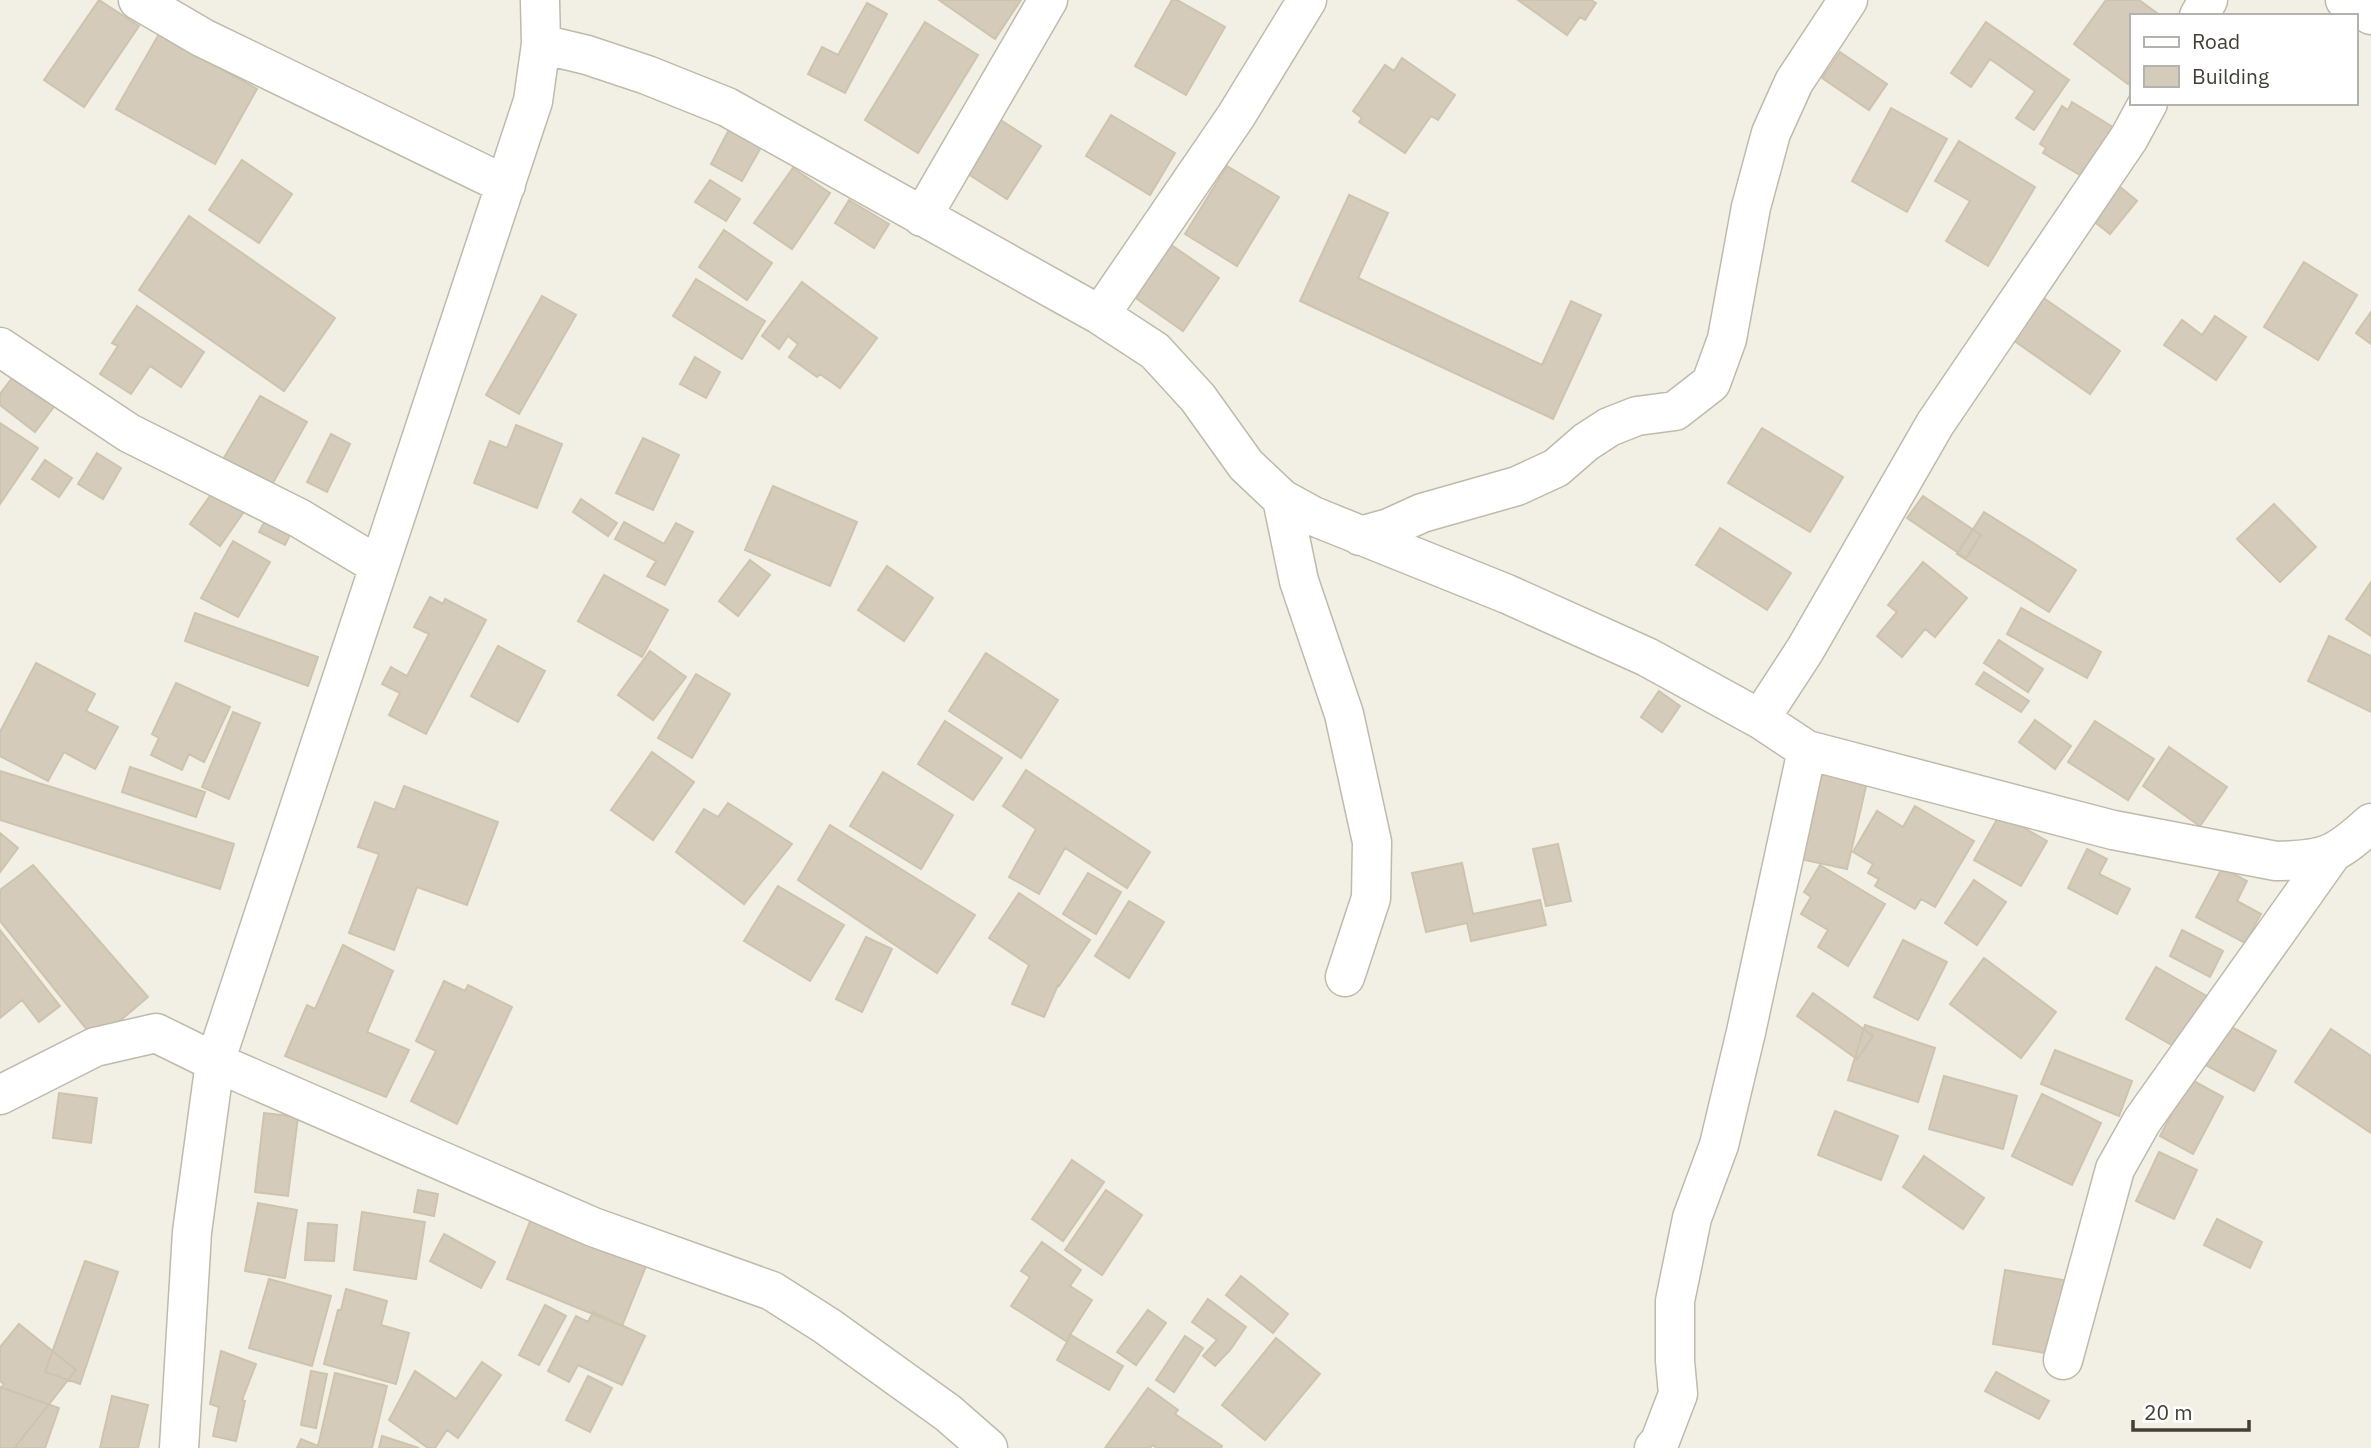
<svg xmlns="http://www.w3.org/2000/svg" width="2371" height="1448" font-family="'IBM Plex Sans',sans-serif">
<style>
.building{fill:#d4cbba;stroke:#cec4ae;stroke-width:2}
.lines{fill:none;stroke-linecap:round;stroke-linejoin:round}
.minor-casing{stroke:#c0baaa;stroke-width:41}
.minor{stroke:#fff;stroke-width:38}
</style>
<rect width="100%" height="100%" fill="#f2efe5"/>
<path class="building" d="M 99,0 L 139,26 L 84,107 L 44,80 Z
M 939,0 L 1021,0 L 995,39 Z
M 1172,0 L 1177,0 L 1225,27 L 1186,95 L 1135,66 Z
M 1518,0 L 1591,0 L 1596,3 L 1585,20 L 1580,17 L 1567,35 Z
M 2106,0 L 2139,0 L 2161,16 L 2131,16 L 2131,79 L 2128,84 L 2074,44 Z
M 867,3 L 887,14 L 845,93 L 808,74 L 822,47 L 838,55 Z
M 925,22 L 978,55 L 918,153 L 865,120 Z
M 1986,22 L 2069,80 L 2034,130 L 2016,118 L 2035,91 L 1990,59 L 1971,87 L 1951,73 Z
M 159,34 L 257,89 L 215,164 L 116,109 Z
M 1840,52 L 1887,84 L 1869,110 L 1822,78 Z
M 1402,58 L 1455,95 L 1438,120 L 1431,116 L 1405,153 L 1359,122 L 1362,118 L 1353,111 L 1385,65 L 1394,71 Z
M 2072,102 L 2113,127 L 2083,177 L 2043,153 L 2046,148 L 2040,144 L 2062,106 L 2068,110 Z
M 1891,108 L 1947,139 L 1907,212 L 1852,181 Z
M 1111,115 L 1175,153 L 1150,195 L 1086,156 Z
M 999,119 L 1041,146 L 1007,199 L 965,172 Z
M 732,124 L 764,142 L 742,181 L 711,164 Z
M 1959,141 L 2035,187 L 1988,266 L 1946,241 L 1970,201 L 1935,181 Z
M 242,160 L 292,194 L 259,243 L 209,210 Z
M 1227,166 L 1279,197 L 1237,266 L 1185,234 Z
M 793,168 L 830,193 L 792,249 L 754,223 Z
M 710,180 L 740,199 L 726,221 L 695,202 Z
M 2113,181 L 2137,201 L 2110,234 L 2086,215 Z
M 1349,195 L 1388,213 L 1358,278 L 1542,365 L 1571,301 L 1601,315 L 1553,419 L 1300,301 Z
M 849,200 L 889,224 L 874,248 L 835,223 Z
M 189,216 L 335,318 L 284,391 L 139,290 Z
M 724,230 L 772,263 L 747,300 L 699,267 Z
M 1167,242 L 1219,278 L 1183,331 L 1130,294 Z
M 2304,262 L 2357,295 L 2318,360 L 2264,327 Z
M 696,279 L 765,321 L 742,359 L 673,316 Z
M 802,282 L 877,338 L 840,388 L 820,374 L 817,377 L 789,357 L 798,344 L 788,336 L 779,349 L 762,336 Z
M 2035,292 L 2120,351 L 2090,394 L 2006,335 Z
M 542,296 L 576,315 L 519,414 L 486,395 Z
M 137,306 L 204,352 L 181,387 L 150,366 L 131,394 L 100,374 L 118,346 L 112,343 Z
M 2371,312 L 2371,344 L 2356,333 Z
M 2215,316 L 2246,337 L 2216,380 L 2164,345 L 2182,320 L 2202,335 Z
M 695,357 L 720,372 L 706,398 L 680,384 Z
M 19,369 L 59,400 L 35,432 L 0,405 L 0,394 Z
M 260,396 L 307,422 L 269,490 L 221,463 Z
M 0,423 L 38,448 L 0,504 Z
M 516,425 L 562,444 L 537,508 L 474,483 L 490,441 L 507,448 Z
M 1762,428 L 1843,477 L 1810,532 L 1728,483 Z
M 331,434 L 350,444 L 327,492 L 307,482 Z
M 643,438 L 679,455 L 653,510 L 616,493 Z
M 97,453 L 121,468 L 103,499 L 78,484 Z
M 45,460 L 72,478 L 59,497 L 32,479 Z
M 220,482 L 250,503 L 220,546 L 190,524 Z
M 773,486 L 857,522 L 830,586 L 745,550 Z
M 1923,496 L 1981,535 L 1966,558 L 1907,518 Z
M 581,499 L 617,523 L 608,536 L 573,512 Z
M 2274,504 L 2316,547 L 2280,582 L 2237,539 Z
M 1984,512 L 2076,570 L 2049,612 L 1957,554 Z
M 267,517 L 292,531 L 285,545 L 259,532 Z
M 624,522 L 664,544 L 676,523 L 693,532 L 665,585 L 647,576 L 656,561 L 615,539 Z
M 1720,528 L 1791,573 L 1767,610 L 1696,565 Z
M 233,541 L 270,562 L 238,617 L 201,598 Z
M 750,560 L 770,575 L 738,616 L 719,601 Z
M 1923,562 L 1967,598 L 1935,637 L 1925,629 L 1902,657 L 1877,636 L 1897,612 L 1888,605 Z
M 887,566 L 933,598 L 904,641 L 858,610 Z
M 604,575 L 668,610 L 642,657 L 578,621 Z
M 2371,582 L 2371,636 L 2346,619 Z
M 430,597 L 443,604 L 445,599 L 486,620 L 426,734 L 389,715 L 400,693 L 382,684 L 391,667 L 407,676 L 429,634 L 414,627 Z
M 2021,608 L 2101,652 L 2087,678 L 2007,634 Z
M 195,613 L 318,657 L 308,686 L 185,641 Z
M 2329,636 L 2371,656 L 2371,712 L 2308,681 Z
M 1999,640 L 2043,669 L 2028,692 L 1984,663 Z
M 498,646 L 545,671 L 518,722 L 471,696 Z
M 650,651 L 686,677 L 653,720 L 618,695 Z
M 986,653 L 1058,700 L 1021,758 L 949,711 Z
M 36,663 L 95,694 L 86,711 L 118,727 L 95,769 L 64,752 L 48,781 L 0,756 L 0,732 Z
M 1984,672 L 2029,701 L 2021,712 L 1976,684 Z
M 696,674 L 730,694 L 692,758 L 658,738 Z
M 176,683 L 230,707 L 204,762 L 189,754 L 182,770 L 151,755 L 159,738 L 152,734 Z
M 1659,691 L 1680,706 L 1662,732 L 1641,717 Z
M 233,712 L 260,723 L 229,799 L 202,787 Z
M 2035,720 L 2071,746 L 2055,769 L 2019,742 Z
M 945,721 L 1002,758 L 973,800 L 918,764 Z
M 2095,721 L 2154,759 L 2128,800 L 2068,762 Z
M 2169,747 L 2227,787 L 2200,826 L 2143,786 Z
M 652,752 L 694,782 L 653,840 L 611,810 Z
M 130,767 L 205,792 L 196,817 L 122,792 Z
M 1812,769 L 1867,782 L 1847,869 L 1791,857 Z
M 1026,770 L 1150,852 L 1127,888 L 1065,848 L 1039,894 L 1009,877 L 1036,829 L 1003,806 Z
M 0,771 L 234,844 L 220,889 L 0,820 Z
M 883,772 L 953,815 L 921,869 L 850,826 Z
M 404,786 L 498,822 L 467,905 L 417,887 L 394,950 L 349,933 L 379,854 L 358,847 L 375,802 L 395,810 Z
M 728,803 L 792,844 L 744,904 L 676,852 L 704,809 L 718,817 Z
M 1915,806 L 1974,841 L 1935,907 L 1921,899 L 1915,909 L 1875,886 L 1879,879 L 1868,873 L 1873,864 L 1853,852 L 1877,811 L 1903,827 Z
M 2000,814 L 2047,841 L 2021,886 L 1974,860 Z
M 830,825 L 975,915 L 937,973 L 798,880 Z
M 0,833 L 18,848 L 0,872 Z
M 1558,844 L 1571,901 L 1546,906 L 1533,849 Z
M 2087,849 L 2107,859 L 2099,874 L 2130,889 L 2117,914 L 2068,888 Z
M 1462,863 L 1473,914 L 1540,900 L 1546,925 L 1471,941 L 1467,923 L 1426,932 L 1412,873 Z
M 33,865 L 148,997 L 96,1041 L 0,921 L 0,890 Z
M 1820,865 L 1885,904 L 1848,966 L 1818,947 L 1828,930 L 1801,914 L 1811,897 L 1804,892 Z
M 2222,868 L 2247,881 L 2237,901 L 2261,914 L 2245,943 L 2196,917 Z
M 1088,873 L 1121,892 L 1096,934 L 1063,914 Z
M 1974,880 L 2006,902 L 1977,945 L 1945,923 Z
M 778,886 L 844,925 L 810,981 L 744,941 Z
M 1019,893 L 1090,940 L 1059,986 L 1058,985 L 1044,1017 L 1012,1004 L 1029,965 L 989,938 Z
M 1129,901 L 1164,922 L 1129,978 L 1095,956 Z
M 0,930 L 60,1006 L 39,1022 L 22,1000 L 0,1018 Z
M 2182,930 L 2223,951 L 2210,977 L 2170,956 Z
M 866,937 L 892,949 L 862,1012 L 836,999 Z
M 1903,940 L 1947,962 L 1918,1020 L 1874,997 Z
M 343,945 L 393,971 L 367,1032 L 409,1050 L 386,1097 L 285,1056 L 307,1005 L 315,1009 Z
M 1984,958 L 2056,1012 L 2021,1058 L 1950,1004 Z
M 2156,967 L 2212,999 L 2182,1051 L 2126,1019 Z
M 444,981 L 465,991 L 468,985 L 512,1007 L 457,1124 L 411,1101 L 436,1051 L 416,1041 Z
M 1813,993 L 1873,1036 L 1857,1059 L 1797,1016 Z
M 2224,1023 L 2276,1051 L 2254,1091 L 2202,1063 Z
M 1865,1025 L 1935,1048 L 1918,1102 L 1848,1080 Z
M 2331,1029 L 2371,1056 L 2371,1133 L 2295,1082 Z
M 2055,1050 L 2132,1081 L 2119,1116 L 2041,1084 Z
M 1944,1076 L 2017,1096 L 2003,1149 L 1929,1129 Z
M 2190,1079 L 2223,1097 L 2193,1154 L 2160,1136 Z
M 59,1093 L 97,1098 L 91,1143 L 53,1138 Z
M 2042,1094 L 2101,1123 L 2072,1185 L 2012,1156 Z
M 1835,1111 L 1898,1136 L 1881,1180 L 1818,1155 Z
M 264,1113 L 298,1117 L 288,1196 L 255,1192 Z
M 2159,1152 L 2197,1170 L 2174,1219 L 2136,1201 Z
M 1924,1156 L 1984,1198 L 1963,1229 L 1903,1187 Z
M 1072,1160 L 1104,1182 L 1063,1241 L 1032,1219 Z
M 418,1190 L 438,1194 L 434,1216 L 414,1212 Z
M 1106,1190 L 1142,1215 L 1102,1275 L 1065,1250 Z
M 258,1203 L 297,1210 L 285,1278 L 245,1271 Z
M 362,1212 L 425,1222 L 416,1279 L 354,1270 Z
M 533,1214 L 648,1261 L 622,1326 L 507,1279 Z
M 2217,1219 L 2262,1242 L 2250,1268 L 2204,1245 Z
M 308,1223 L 337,1225 L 334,1261 L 305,1260 Z
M 444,1234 L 495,1262 L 481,1288 L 430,1261 Z
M 1042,1242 L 1081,1270 L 1070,1286 L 1092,1300 L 1066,1341 L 1011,1306 L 1030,1277 L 1021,1271 Z
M 85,1261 L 118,1272 L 80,1384 L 45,1372 Z
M 2005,1270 L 2069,1281 L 2057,1355 L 1993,1344 Z
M 1241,1276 L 1288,1314 L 1273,1333 L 1226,1295 Z
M 269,1279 L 331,1296 L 312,1366 L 249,1348 Z
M 346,1289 L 387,1301 L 381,1325 L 409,1333 L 396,1384 L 324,1364 L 338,1310 L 341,1310 Z
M 1208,1299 L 1246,1327 L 1230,1350 L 1215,1366 L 1203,1356 L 1217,1340 L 1192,1322 Z
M 545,1305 L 566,1316 L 539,1365 L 519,1355 Z
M 1148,1310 L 1166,1323 L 1136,1365 L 1117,1352 Z
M 593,1312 L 645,1336 L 622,1385 L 578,1365 L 569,1382 L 548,1371 L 576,1316 L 588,1322 Z
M 19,1324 L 76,1370 L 16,1446 L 18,1448 L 0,1448 L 0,1390 L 4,1384 L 0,1381 L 0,1347 Z
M 1071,1335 L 1123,1366 L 1109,1390 L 1057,1360 Z
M 1185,1336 L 1203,1348 L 1174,1392 L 1156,1380 Z
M 1276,1338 L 1320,1374 L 1265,1440 L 1222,1405 Z
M 221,1351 L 256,1364 L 242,1400 L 245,1401 L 236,1441 L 213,1436 L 219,1407 L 210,1404 Z
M 482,1362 L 501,1375 L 458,1438 L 447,1430 L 435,1448 L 428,1448 L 389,1420 L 415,1371 L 456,1399 Z
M 311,1371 L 327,1374 L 316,1428 L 301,1425 Z
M 1996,1372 L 2049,1401 L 2039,1419 L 1985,1391 Z
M 335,1373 L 387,1386 L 372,1448 L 297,1448 L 301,1439 L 318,1446 Z
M 588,1376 L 612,1388 L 590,1432 L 566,1420 Z
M 0,1387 L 59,1408 L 45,1448 L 0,1448 Z
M 1148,1388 L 1178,1410 L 1175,1414 L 1222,1446 L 1221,1448 L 1156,1448 L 1153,1445 L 1150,1448 L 1105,1448 Z
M 112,1396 L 148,1405 L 138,1448 L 100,1448 Z
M 382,1436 L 419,1448 L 379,1448 Z"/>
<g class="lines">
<g class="minor-casing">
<path id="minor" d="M 138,0 L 203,38 L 506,185
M 2345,0 L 2371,15
M 2199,16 L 2208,0
M 541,44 L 587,55 L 647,75 L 727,107 L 1100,315 L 1155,351 L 1198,398 L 1246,465 L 1282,499 L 1313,516 L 1507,594 L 1647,657 L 1760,719 L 1807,750 L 2113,830 L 2276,861 C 2325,860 2335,856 2371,823
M 922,217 L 1048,0
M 1100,315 L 1236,116 L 1307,0
M 0,347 L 129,433 L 299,518 L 379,566
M 1282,499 L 1299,581 L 1344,714 L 1372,842 L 1371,898 L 1345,977
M 1360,536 L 1389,528 L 1422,513 L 1517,486 L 1556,468 L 1586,442 L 1609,427 L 1637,416 L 1675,411 L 1711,383 L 1727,339 L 1751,207 L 1771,133 L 1794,82 L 1848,0
M 1760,719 L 1805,650 L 1935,424 L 2129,138 L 2148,103
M 0,1095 L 95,1047 L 156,1033 L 215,1062 L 593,1227 L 772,1291 L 827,1326 L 948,1413 L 988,1448
M 2063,1360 L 2115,1169 L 2142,1121 L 2331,855
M 179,1448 L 192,1232 L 215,1062 L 533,101 L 541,44 L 540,0
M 1654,1448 L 1660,1441 L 1678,1394 L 1675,1361 L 1675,1301 L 1692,1218 L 1719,1145 L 1746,1032 L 1807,750"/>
</g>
<use href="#minor" class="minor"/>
</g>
<rect x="2130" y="14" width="228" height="91" fill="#ffffff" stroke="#b4b2ae" stroke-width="2"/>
<rect x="2144" y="37" width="35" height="10" fill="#ffffff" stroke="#b4b2ae" stroke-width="2"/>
<text x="2192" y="49" font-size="21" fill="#443f35">Road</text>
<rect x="2144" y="66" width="35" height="21" fill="#d4cbba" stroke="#b4b2ae" stroke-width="2"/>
<text x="2192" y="84" font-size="21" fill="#443f35">Building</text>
<path d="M2133 1420v10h116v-10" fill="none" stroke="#443f35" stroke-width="3.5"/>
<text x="2144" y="1420" font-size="21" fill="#443f35" stroke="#ffffff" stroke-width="5" paint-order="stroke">20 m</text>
</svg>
